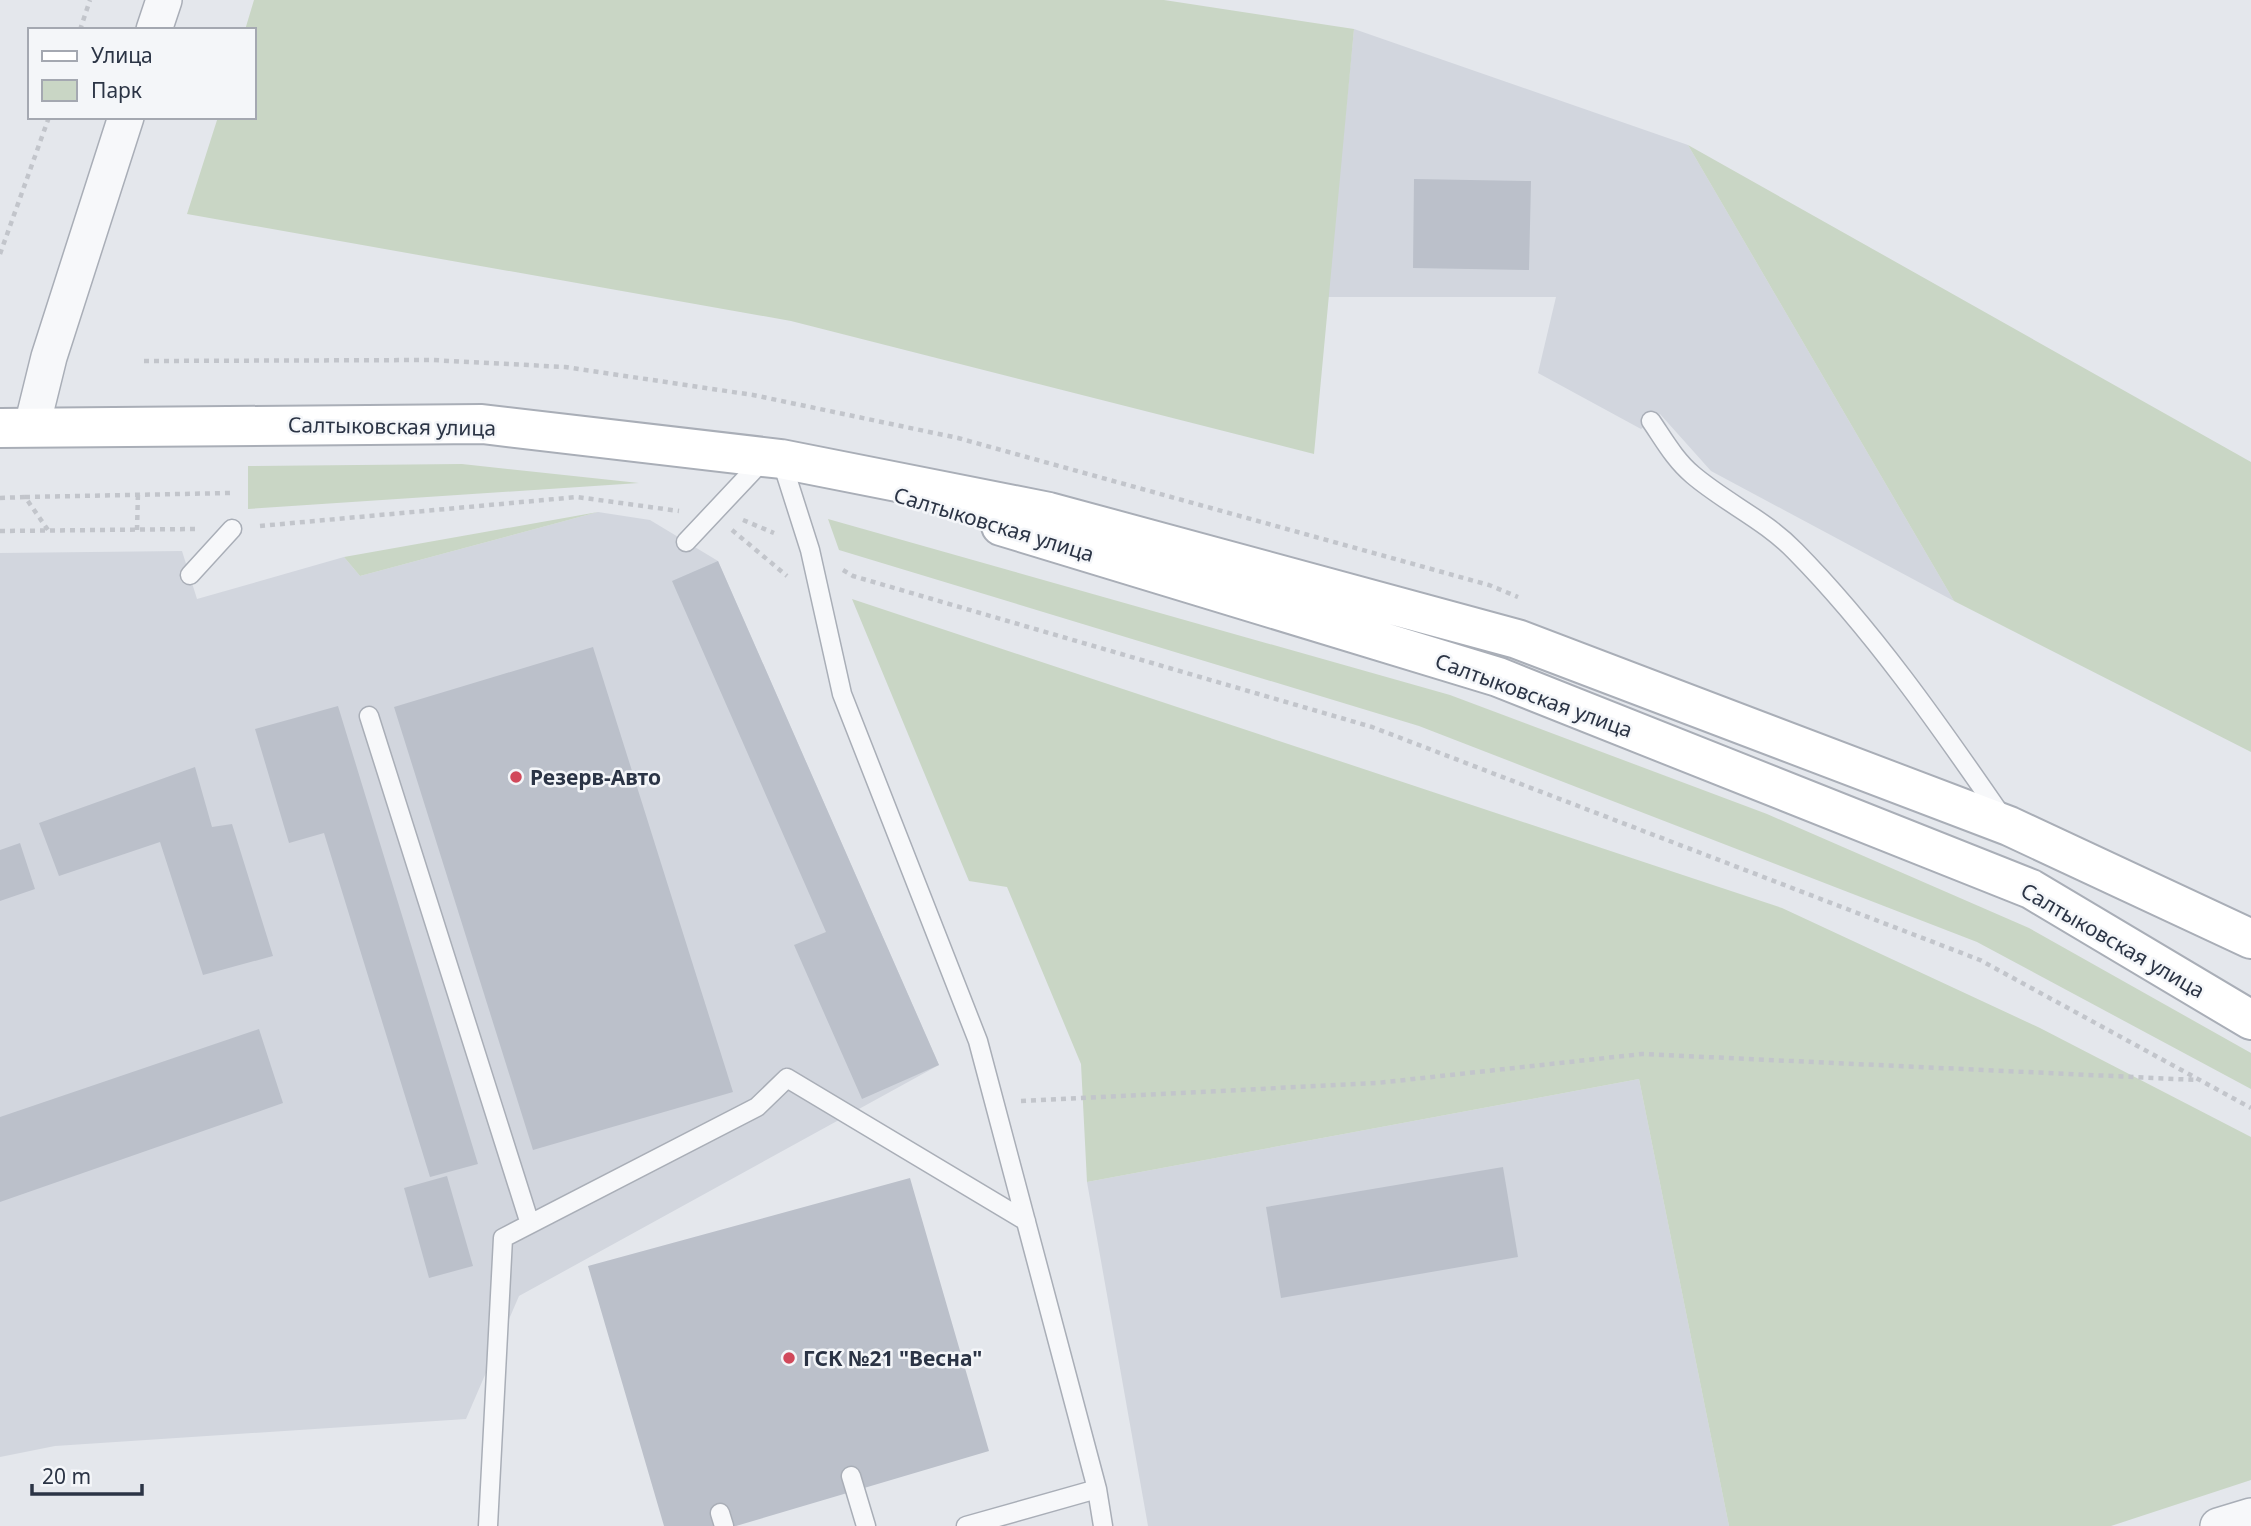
<svg xmlns="http://www.w3.org/2000/svg" width="2251" height="1526" font-family="'Noto Sans',sans-serif">
<style>
.built{fill:#d2d6de}
.green{fill:#c9d6c5}
.building{fill:#bbc0ca}
.lines{fill:none;stroke-linecap:round;stroke-linejoin:round}
.lane-casing{stroke:#a9aeb7;stroke-width:21}
.street-casing{stroke:#a9aeb7;stroke-width:38}
.secondary-casing{stroke:#a9aeb7;stroke-width:42}
.path{stroke:#c2c5cb;stroke-width:4.5;stroke-dasharray:5 5;stroke-linecap:butt}
.lane{stroke:#f7f8fa;stroke-width:18}
.street{stroke:#f7f8fa;stroke-width:35}
.secondary{stroke:#fff;stroke-width:38}
.poi-dot{fill:#d1495b;stroke:#f4f6f9;stroke-width:2.5}
.labels{text-anchor:middle;dominant-baseline:central;stroke-width:5;stroke-linejoin:round;paint-order:stroke}
.street-label{font-size:21px;fill:#2b3445;stroke:#f4f6f9}
.poi-label{font-size:21px;font-weight:bold;fill:#2b3445;stroke:#f4f6f9;text-anchor:start}
</style>
<rect width="100%" height="100%" fill="#e4e7ec"/>
<path class="built" d="M 1354,29 L 1688,145 L 1954,601 L 1711,471 L 1660,414 L 1641,429 L 1538,373 L 1556,297 L 1327,297 Z
M 598,512 L 650,520 L 718,561 L 939,1065 L 519,1296 L 466,1419 L 55,1446 L 0,1457 L 0,553 L 182,551 L 197,599 L 344,557 L 360,576 Z
M 1639,1079 L 1729,1526 L 1148,1526 L 1087,1182 Z"/>
<path class="green" d="M 254,0 L 1164,0 L 1354,29 L 1314,454 L 791,321 L 187,214 L 218,117 L 254,117 L 254,30 L 245,30 Z
M 1688,145 L 2251,462 L 2251,752 L 1954,601 Z
M 462,464 L 639,483 L 248,509 L 248,466 Z
M 598,512 L 360,576 L 344,557 Z
M 828,519 L 1450,695 L 1767,814 L 2029,928 L 2251,1053 L 2251,1089 L 1977,942 L 1419,726 L 839,550 Z
M 852,599 L 1782,908 L 2040,1028 L 2251,1137 L 2251,1480 L 2111,1526 L 1729,1526 L 1639,1079 L 1087,1182 L 1081,1064 L 1007,887 L 969,881 Z"/>
<path class="building" d="M 1414,179 L 1531,181 L 1529,270 L 1413,268 Z
M 718,561 L 939,1065 L 862,1099 L 794,945 L 826,932 L 672,581 Z
M 593,647 L 733,1092 L 533,1150 L 394,707 Z
M 338,706 L 478,1164 L 430,1177 L 324,833 L 289,843 L 255,729 Z
M 195,767 L 212,827 L 232,824 L 273,956 L 203,975 L 160,842 L 59,876 L 39,823 Z
M 20,843 L 35,889 L 0,901 L 0,850 Z
M 259,1029 L 283,1103 L 0,1202 L 0,1117 Z
M 1503,1167 L 1518,1257 L 1281,1298 L 1266,1207 Z
M 447,1176 L 473,1266 L 429,1278 L 404,1188 Z
M 910,1178 L 989,1451 L 736,1526 L 664,1526 L 588,1266 Z"/>
<g class="lines">
<g class="lane-casing">
<path id="lane" d="M 1651,421 C 1664,440 1675,460 1693,475 C 1726,503 1765,520 1795,551 C 1872,629 1939,725 2001,815
M 781,459 L 810,550 L 842,694 L 978,1041 L 1097,1489
M 686,542 L 765,458
M 190,575 L 232,529
M 369,716 L 530,1224
M 851,1476 L 866,1526
M 720,1513 L 724,1526
M 488,1526 L 503,1238 L 757,1107 L 787,1078 L 1026,1221
M 966,1526 L 1097,1489 L 1103,1526"/>
</g>
<g class="street-casing">
<path id="street" d="M 154,30 L 164,0
M 32,426 L 49,357 L 126,117
M 2218,1526 L 2251,1516"/>
</g>
<g class="secondary-casing">
<path id="secondary" d="M 0,428 L 482,424 L 781,459 L 1049,512 L 1517,639 L 2009,826 L 2251,939
M 1001,526 L 1498,677 L 2031,889 L 2251,1020"/>
</g>
<path class="path" d="M 80,30 L 90,0
M 0,254 L 49,117
M 144,361 L 432,360 L 565,367 L 753,395 L 958,438 L 1489,585 L 1518,597
M 25,497 L 231,493
M 0,498 L 25,497 L 48,530
M 743,520 L 774,533
M 260,526 L 577,497 L 679,511
M 137,530 L 138,492
M 732,530 L 787,576
M 0,531 L 195,529
M 843,570 L 853,576 L 1372,727 L 1980,960 L 2251,1108
M 1021,1101 L 1377,1083 L 1642,1054 L 2197,1080"/>
<use href="#lane" class="lane"/>
<use href="#street" class="street"/>
<use href="#secondary" class="secondary"/>
</g>
<g class="poi-dot">
<circle cx="516" cy="777" r="7"/>
<circle cx="789" cy="1358" r="7"/>
</g>
<g class="labels">
<g class="street-label">
<text transform="translate(392 426) rotate(1)">Салтыковская улица</text>
<text transform="translate(994 524) rotate(17)">Салтыковская улица</text>
<text transform="translate(1534 695) rotate(20)">Салтыковская улица</text>
<text transform="translate(2113 940) rotate(30)">Салтыковская улица</text>
</g>
<g class="poi-label">
<text x="530" y="777">Резерв-Авто</text>
<text x="803" y="1358">ГСК №21 "Весна"</text>
</g>
</g>
<rect x="28" y="28" width="228" height="91" fill="#f4f6f9" stroke="#a4a8b1" stroke-width="2"/>
<rect x="42" y="51" width="35" height="10" fill="#ffffff" stroke="#a4a8b1" stroke-width="2"/>
<text x="91" y="63" font-size="21" fill="#2b3445">Улица</text>
<rect x="42" y="80" width="35" height="21" fill="#c9d6c5" stroke="#a4a8b1" stroke-width="2"/>
<text x="91" y="98" font-size="21" fill="#2b3445">Парк</text>
<path d="M32 1484v10h110v-10" fill="none" stroke="#2b3445" stroke-width="3.5"/>
<text x="42" y="1484" font-size="21" fill="#2b3445" stroke="#f4f6f9" stroke-width="5" paint-order="stroke">20 m</text>
</svg>
